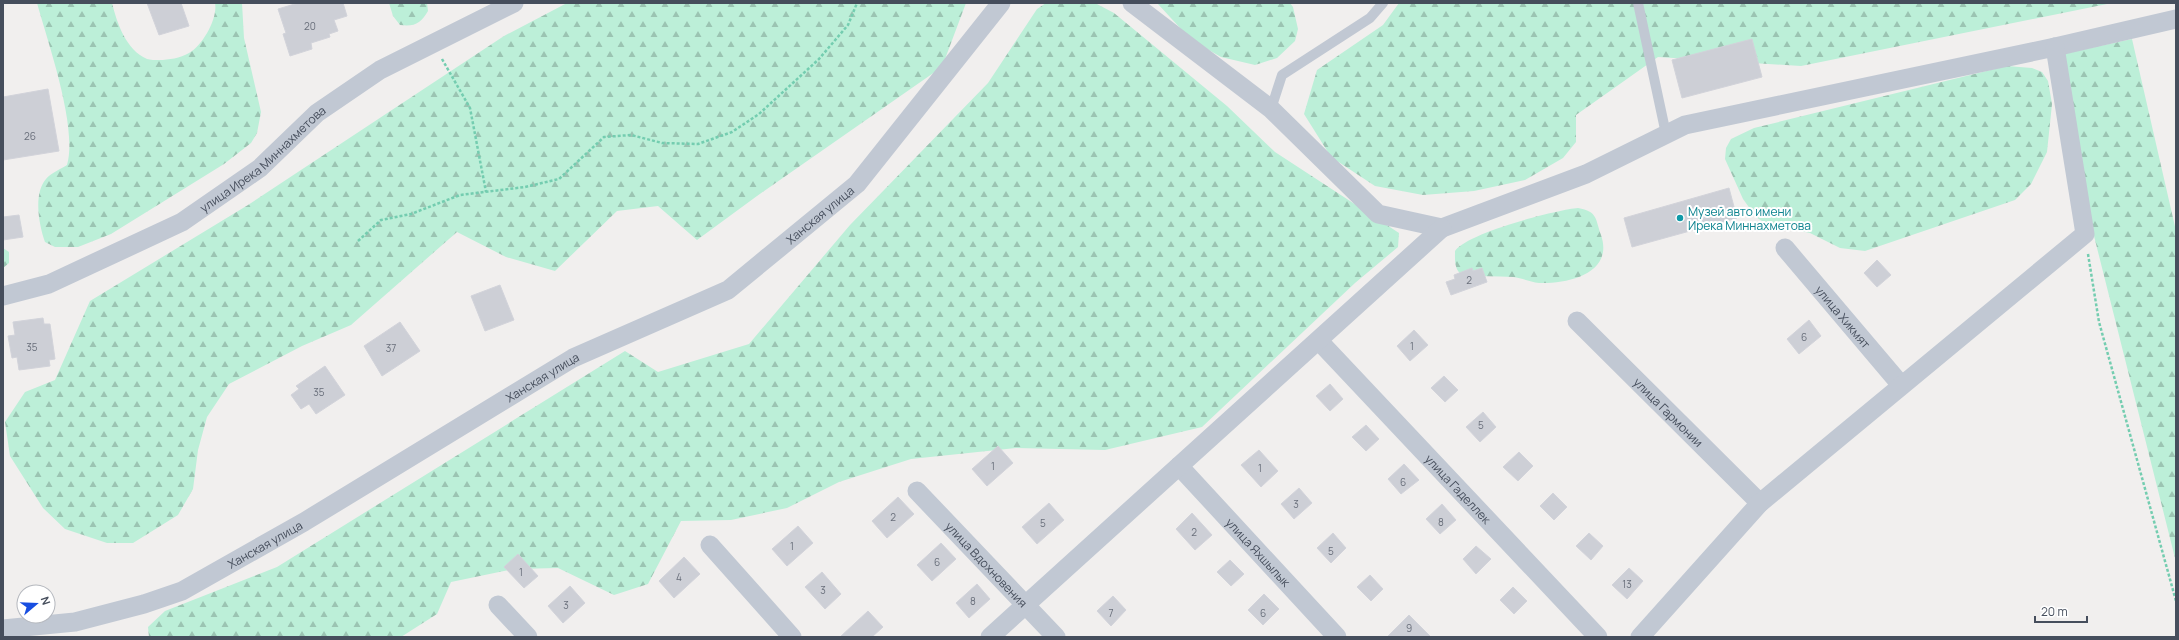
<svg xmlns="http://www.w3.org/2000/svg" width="2179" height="640" font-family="Manrope,sans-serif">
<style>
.forest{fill:url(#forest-firs)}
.building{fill:#cdcfd6;stroke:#d2d3da}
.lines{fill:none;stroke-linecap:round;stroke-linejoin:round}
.path{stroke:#74cdb0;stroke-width:2.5;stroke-dasharray:3 2;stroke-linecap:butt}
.service{stroke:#c1c8d3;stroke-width:10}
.minor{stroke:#c1c8d3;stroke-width:19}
.culture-dot{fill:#0f9aa8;stroke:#fff;stroke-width:1.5}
.labels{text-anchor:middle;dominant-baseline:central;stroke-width:4;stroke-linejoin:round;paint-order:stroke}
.number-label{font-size:10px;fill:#686e7a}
.street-label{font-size:12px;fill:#464e5c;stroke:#fff}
.culture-label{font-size:12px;fill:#0d838f;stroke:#fff;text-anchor:start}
</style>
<defs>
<pattern id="forest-firs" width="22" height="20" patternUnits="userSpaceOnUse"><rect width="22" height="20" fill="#bcefd8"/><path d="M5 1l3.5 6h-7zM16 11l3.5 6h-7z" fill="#9bc4b2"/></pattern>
</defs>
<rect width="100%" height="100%" fill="#f1efee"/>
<path class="forest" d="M 37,3 L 112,3 C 117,23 126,50 147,59 C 150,60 156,60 159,60 C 169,60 180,58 189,53 C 203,45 218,18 215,3 L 242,3 L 244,38 L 261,112 L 257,133 L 251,143 L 224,164 L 111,234 L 78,247 L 55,247 L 45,242 C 39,225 33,194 46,179 C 51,173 61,169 67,165 C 78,127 48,43 37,3 Z
M 389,3 L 427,3 L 428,11 C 421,23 415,27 400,25 L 393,16 Z
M 567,3 L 966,3 L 942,67 L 757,196 L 697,240 L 658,206 L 617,211 L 555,271 L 506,257 L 457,232 L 351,325 L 302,346 L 229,384 L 207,417 L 198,450 L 193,489 L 178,515 L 133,543 L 107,543 L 65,529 L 43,508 L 10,456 L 5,422 L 25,392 L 55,380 L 90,301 L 248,205 L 504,36 Z
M 1046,3 L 1095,3 L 1114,13 L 1227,106 L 1275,152 L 1399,233 L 1398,247 L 1355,283 L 1202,427 L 1105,450 L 1016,448 L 911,459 L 839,482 L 787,508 L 731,520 L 681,521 L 648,584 L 614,595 L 558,568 L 514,569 L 451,582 L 437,614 L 401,637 L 149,637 L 148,627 L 165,611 L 277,567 L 625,351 L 658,372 L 749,344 L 850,225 L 988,83 L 1037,9 Z
M 1157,3 L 1290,3 L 1293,7 L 1298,29 L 1295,41 L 1277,58 L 1255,65 L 1221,57 L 1200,45 L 1182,30 Z
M 1399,3 L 2112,3 L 1801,66 L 1658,57 L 1576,115 L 1576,142 L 1563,158 L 1525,180 L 1474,191 L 1423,195 L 1375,186 L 1331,157 L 1304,114 L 1317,70 L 1383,25 Z
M 2132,39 L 2176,231 L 2176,562 L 2049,57 Z
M 2007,66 L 2032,68 L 2042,72 L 2048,81 L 2052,104 L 2047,152 L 2031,184 L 2015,200 L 1865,251 L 1840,248 L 1810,233 L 1765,223 L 1756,217 L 1743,199 L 1725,159 L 1726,148 L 1731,139 L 1754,128 Z
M 1578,208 C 1598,212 1595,218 1601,235 C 1614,273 1569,284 1539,283 C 1530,282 1522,278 1513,277 C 1496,276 1480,276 1464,276 C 1454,271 1455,261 1455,251 C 1467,233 1555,210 1578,208 Z
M 3,248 L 9,252 L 9,263 L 3,268 Z"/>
<path class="building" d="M 147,3 L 181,3 L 189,26 L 159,35 Z
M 298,3 L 343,3 L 347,16 L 334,20 L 338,31 L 329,34 L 330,37 L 311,43 L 312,49 L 290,56 L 283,34 L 286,33 L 278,9 Z
M 1752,39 L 1762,77 L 1682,98 L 1672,60 Z
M 48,89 L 59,151 L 3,160 L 3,97 Z
M 1729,188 L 1737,218 L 1632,247 L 1624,218 Z
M 19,215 L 23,237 L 3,240 L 3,217 Z
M 1877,260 L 1891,275 L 1877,287 L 1864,273 Z
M 1472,268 L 1473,271 L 1482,268 L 1487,282 L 1451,295 L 1446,282 L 1455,279 L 1454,275 Z
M 500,285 L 514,320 L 485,331 L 471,296 Z
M 43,318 L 44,324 L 50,324 L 55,359 L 49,360 L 50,366 L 19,370 L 17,357 L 12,358 L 8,336 L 15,335 L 13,322 Z
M 1809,320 L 1821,336 L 1799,354 L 1787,339 Z
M 400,322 L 420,351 L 382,376 L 364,346 Z
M 1414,330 L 1428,345 L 1410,361 L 1397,346 Z
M 325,366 L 345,395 L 316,414 L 309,404 L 301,409 L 291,395 L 299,389 L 296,386 Z
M 1444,376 L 1458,390 L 1445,402 L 1431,388 Z
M 1330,384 L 1343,399 L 1330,411 L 1316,396 Z
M 1483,412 L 1496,427 L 1480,442 L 1466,427 Z
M 1366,425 L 1379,439 L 1366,451 L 1352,437 Z
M 998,446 L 1013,463 L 987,486 L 972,469 Z
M 1259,450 L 1278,471 L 1261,487 L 1241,465 Z
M 1519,452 L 1533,466 L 1518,481 L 1503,467 Z
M 1404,464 L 1419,480 L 1401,494 L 1388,479 Z
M 1299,488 L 1312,503 L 1294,519 L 1281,504 Z
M 1553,493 L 1567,507 L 1554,520 L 1540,506 Z
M 898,497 L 914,514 L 887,538 L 872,521 Z
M 1049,503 L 1064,520 L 1037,544 L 1022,527 Z
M 1442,504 L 1456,520 L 1440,534 L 1426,519 Z
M 1192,513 L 1212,535 L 1195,550 L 1176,529 Z
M 798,526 L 813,543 L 787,566 L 772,549 Z
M 1333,533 L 1346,548 L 1331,563 L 1317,548 Z
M 1589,533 L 1603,546 L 1591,560 L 1576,546 Z
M 941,543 L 956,559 L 932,581 L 917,565 Z
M 1476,546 L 1491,559 L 1476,574 L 1463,559 Z
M 518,554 L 538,576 L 524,588 L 504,567 Z
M 684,557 L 700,574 L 674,598 L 659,581 Z
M 1230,560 L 1244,574 L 1231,586 L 1217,572 Z
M 1629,568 L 1643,581 L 1627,599 L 1612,585 Z
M 822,572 L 841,594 L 825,609 L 805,587 Z
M 1370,575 L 1383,589 L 1371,601 L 1357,587 Z
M 977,584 L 990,599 L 969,618 L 956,603 Z
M 570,586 L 585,603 L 563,623 L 548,606 Z
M 1513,587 L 1527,601 L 1514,614 L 1500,600 Z
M 1264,594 L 1279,609 L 1263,625 L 1248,610 Z
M 1113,596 L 1126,610 L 1111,626 L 1097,611 Z
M 868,611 L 883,627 L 872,637 L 840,637 Z
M 1409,615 L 1431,637 L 1387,637 Z"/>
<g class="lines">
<path class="path" d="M 442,59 L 470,108 L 486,192
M 358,241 L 381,220 L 411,214 L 460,195 L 525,187 L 559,179 L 604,137 L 631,135 L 662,143 L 698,144 L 732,132 L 759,114 L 819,59 L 848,25 L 857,3
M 2088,254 L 2099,322 L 2176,601"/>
<path class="service" d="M 1638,3 L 1666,134
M 1271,109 L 1282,75 L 1370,18 L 1383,3"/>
<g class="minor">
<path d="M 1132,3 L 1271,109 L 1378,214 L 1442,228 L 1586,174 L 1685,125 L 2055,47 L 2176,19"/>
<path id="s1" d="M 1785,248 L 1901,385"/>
<path id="s2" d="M 3,296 L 49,284 L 182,222 L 260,168 L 317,113 L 380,70 L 514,3"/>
<path id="s3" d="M 1577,321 L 1760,503"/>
<path id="s4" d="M 1319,341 L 1598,637"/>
<path id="s5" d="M 1179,466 L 1337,637"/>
<path id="s6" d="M 917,491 L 1056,637"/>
<path d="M 710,545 L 792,637"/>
<path d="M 498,605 L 528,637"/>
<path id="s7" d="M 3,629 L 75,622 L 144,604 L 182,591 L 304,522 L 573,358 L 728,290 L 857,184 L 1001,3"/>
<path d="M 990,637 L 1442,228"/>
<path d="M 1640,637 L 1760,503 L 2085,234 L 2055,47"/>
</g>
</g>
<circle class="culture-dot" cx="1680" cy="218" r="4"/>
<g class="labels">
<g class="number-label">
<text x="310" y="26">20</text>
<text x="30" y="136">26</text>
<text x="1469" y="280">2</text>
<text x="1804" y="337">6</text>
<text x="1412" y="346">1</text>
<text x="32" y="347">35</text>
<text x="391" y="348">37</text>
<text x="319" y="392">35</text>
<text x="1481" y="425">5</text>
<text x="993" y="466">1</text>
<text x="1260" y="468">1</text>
<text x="1403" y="482">6</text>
<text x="1296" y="504">3</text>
<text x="893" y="517">2</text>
<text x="1441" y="522">8</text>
<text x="1043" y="523">5</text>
<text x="1194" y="532">2</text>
<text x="792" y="546">1</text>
<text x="1331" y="551">5</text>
<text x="937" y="562">6</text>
<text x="521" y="572">1</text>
<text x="679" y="577">4</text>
<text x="1627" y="584">13</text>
<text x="823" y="590">3</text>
<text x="973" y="601">8</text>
<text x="566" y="605">3</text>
<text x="1111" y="613">7</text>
<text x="1263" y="613">6</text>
<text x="1409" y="628">9</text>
</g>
<g class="street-label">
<text stroke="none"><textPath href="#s2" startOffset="297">улица Ирека Миннахметова</textPath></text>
<text stroke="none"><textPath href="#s7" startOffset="927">Ханская улица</textPath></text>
<text stroke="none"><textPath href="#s1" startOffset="90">улица Хикмят</textPath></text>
<text stroke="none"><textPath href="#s7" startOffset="603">Ханская улица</textPath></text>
<text stroke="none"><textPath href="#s3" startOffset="129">улица Гармонии</textPath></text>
<text stroke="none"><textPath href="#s4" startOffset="203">улица Гаделлек</textPath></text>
<text stroke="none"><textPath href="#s7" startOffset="279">Ханская улица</textPath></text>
<text stroke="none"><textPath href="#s5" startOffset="117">улица Яхшылык</textPath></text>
<text stroke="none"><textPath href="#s6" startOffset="101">улица Вдохновения</textPath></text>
</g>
<g class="culture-label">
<text x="1688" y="211">Музей авто имени<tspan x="1688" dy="14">Ирека Миннахметова</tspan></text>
</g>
</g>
<rect width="2179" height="640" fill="none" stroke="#464e5c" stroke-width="8"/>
<g transform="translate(36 604) rotate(71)"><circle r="19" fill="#ffffff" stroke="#b5b8be"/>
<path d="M0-3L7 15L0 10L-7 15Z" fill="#184ee1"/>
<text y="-6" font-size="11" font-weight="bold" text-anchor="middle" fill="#464e5c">N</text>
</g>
<path d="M2035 616v6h52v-6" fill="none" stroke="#464e5c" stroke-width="2"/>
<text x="2041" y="616" font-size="12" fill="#464e5c" stroke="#ffffff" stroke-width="3" paint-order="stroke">20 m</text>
</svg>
